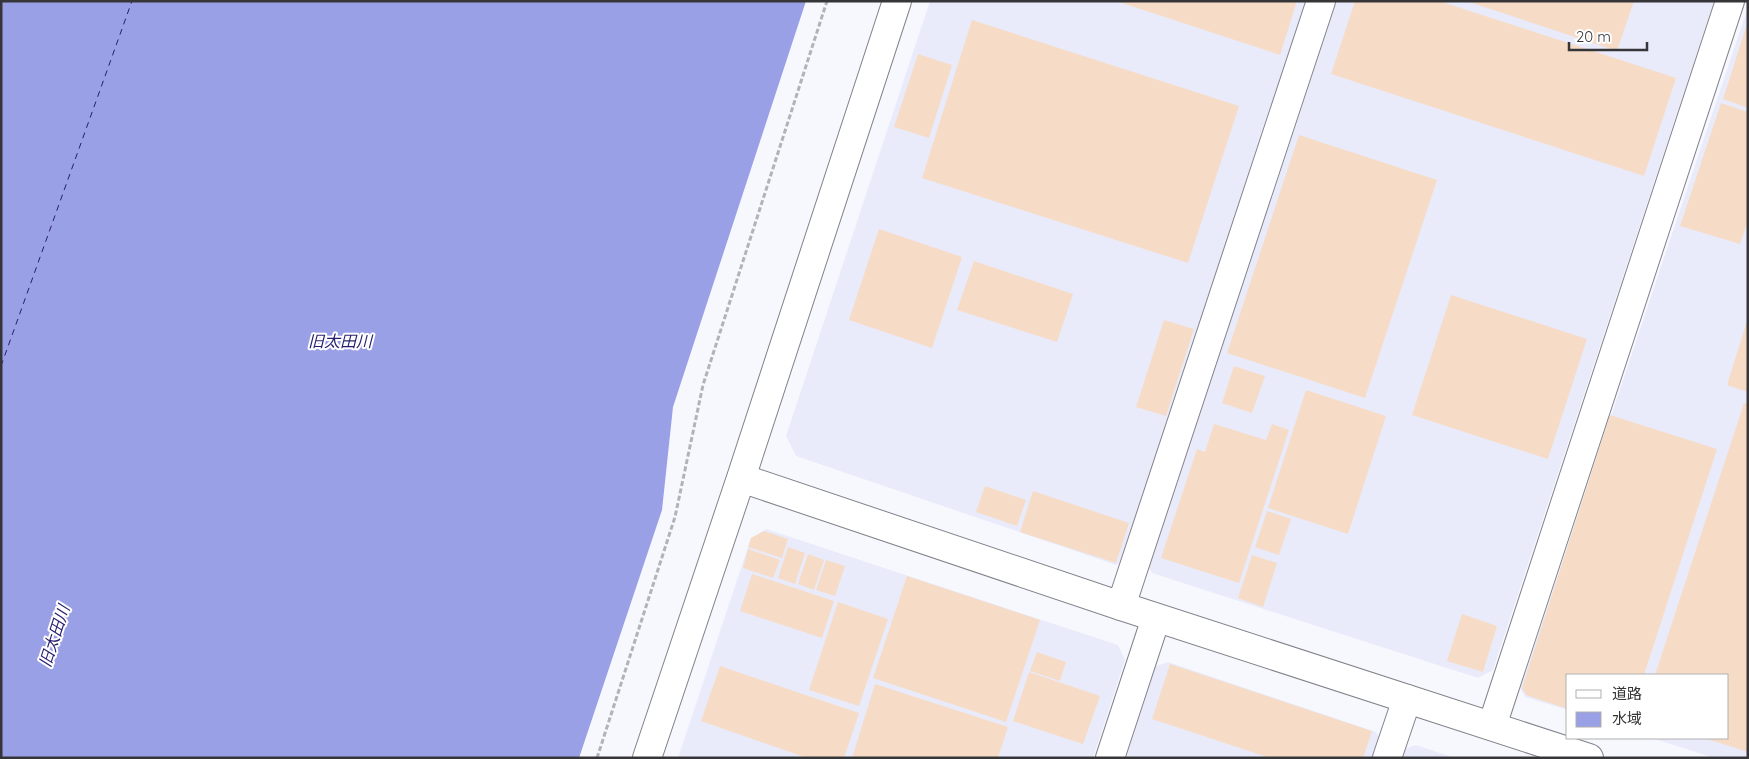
<svg xmlns="http://www.w3.org/2000/svg" width="1749" height="759" font-family="Quicksand,'Noto Sans JP',sans-serif">
<style>
.built{fill:#e9ebfb}
.water{fill:#9aa0e6}
.lines{fill:none;stroke-linecap:round;stroke-linejoin:round}
.ferry{stroke:#271e6e;stroke-width:1;stroke-dasharray:6 5;stroke-linecap:butt}
.building{fill:#f6dcc7}
.street-casing{stroke:#82838a;stroke-width:30}
.secondary-casing{stroke:#82838a;stroke-width:30}
.path{stroke:#b2b3b7;stroke-width:3;stroke-dasharray:5 2.5;stroke-linecap:butt}
.street{stroke:#fff;stroke-width:28}
.secondary{stroke:#fff;stroke-width:28}
.labels{text-anchor:middle;dominant-baseline:central;stroke-width:4;stroke-linejoin:round;paint-order:stroke}
.water-label{font-size:16px;font-style:italic;fill:#271e6e;stroke:#fff}
</style>
<rect width="100%" height="100%" fill="#f7f8fe"/>
<path class="built" d="M 930,1 L 1310,1 L 1125,560 L 1116,565 L 796,456 L 786,436 Z
M 1333,1 L 1714,1 L 1493,670 L 1478,678 L 1152,573 L 1147,564 Z
M 1748,7 L 1748,758 L 1714,758 L 1652,738 L 1728,738 L 1728,675 L 1568,675 L 1568,710 L 1525,697 L 1520,688 Z
M 766,529 L 1118,645 L 1125,660 L 1093,758 L 678,758 L 751,538 Z
M 1168,662 L 1376,732 L 1381,741 L 1375,758 L 1126,758 L 1156,666 Z
M 1416,745 L 1455,758 L 1402,758 L 1404,749 Z"/>
<path class="water" d="M 1,1 L 806,1 L 673,407 L 662,510 L 579,758 L 1,758 Z"/>
<g class="lines">
<path class="ferry" d="M 1,366 L 132,1"/>
</g>
<path class="building" d="M 1116,1 L 1297,1 L 1280,55 Z
M 1355,1 L 1439,1 L 1676,78 L 1644,176 L 1331,74 Z
M 1466,1 L 1634,1 L 1617,51 Z
M 972,20 L 1239,106 L 1188,263 L 922,178 Z
M 1747,24 L 1748,24 L 1748,108 L 1723,99 Z
M 918,54 L 952,65 L 929,138 L 894,127 Z
M 1721,103 L 1748,112 L 1748,221 L 1740,244 L 1680,226 Z
M 1299,135 L 1437,180 L 1365,398 L 1227,353 Z
M 879,229 L 962,257 L 932,348 L 849,320 Z
M 974,261 L 1073,294 L 1057,342 L 957,310 Z
M 1451,295 L 1587,339 L 1548,459 L 1412,415 Z
M 1164,320 L 1194,329 L 1166,416 L 1136,407 Z
M 1747,321 L 1748,321 L 1748,392 L 1727,385 Z
M 1234,366 L 1265,376 L 1252,413 L 1222,403 Z
M 1306,390 L 1386,416 L 1348,534 L 1268,508 Z
M 1744,403 L 1748,404 L 1748,752 L 1704,738 L 1728,738 L 1728,675 L 1655,675 Z
M 1610,415 L 1717,449 L 1644,675 L 1568,675 L 1568,709 L 1526,695 L 1522,688 Z
M 1214,424 L 1266,440 L 1272,424 L 1289,430 L 1239,583 L 1161,558 L 1197,449 L 1205,452 Z
M 985,486 L 1026,500 L 1017,526 L 976,512 Z
M 1033,491 L 1129,523 L 1116,563 L 1020,532 Z
M 1267,511 L 1291,519 L 1279,555 L 1255,547 Z
M 764,531 L 788,539 L 782,558 L 748,547 L 751,538 Z
M 788,547 L 805,553 L 795,584 L 778,578 Z
M 748,549 L 780,560 L 773,578 L 743,568 Z
M 808,554 L 824,560 L 814,590 L 798,584 Z
M 1252,555 L 1277,563 L 1263,607 L 1238,598 Z
M 826,560 L 845,566 L 835,596 L 816,590 Z
M 752,574 L 834,601 L 822,638 L 740,611 Z
M 907,576 L 1040,620 L 1006,722 L 873,678 Z
M 838,602 L 888,619 L 859,706 L 809,690 Z
M 1462,614 L 1497,626 L 1483,672 L 1447,661 Z
M 1037,652 L 1066,662 L 1060,681 L 1030,671 Z
M 1170,664 L 1372,731 L 1363,758 L 1270,758 L 1152,719 Z
M 720,666 L 859,713 L 844,758 L 807,758 L 701,721 Z
M 1029,672 L 1100,696 L 1083,744 L 1013,721 Z
M 875,684 L 1008,727 L 998,758 L 852,758 Z"/>
<g class="lines">
<g class="street-casing">
<path id="street" d="M 1121,606 L 1321,1
M 1492,726 L 1730,1
M 1110,758 L 1156,618
M 1387,758 L 1407,699"/>
</g>
<g class="secondary-casing">
<path id="secondary" d="M 741,478 L 1121,606 L 1589,758
M 647,758 L 741,478 L 897,1"/>
</g>
<path class="path" d="M 597,758 L 675,517 L 703,385 L 827,1"/>
<use href="#street" class="street"/>
<use href="#secondary" class="secondary"/>
</g>
<g class="labels">
<g class="water-label">
<text x="340" y="341">旧太田川</text>
<text transform="translate(54 636) rotate(-72)">旧太田川</text>
</g>
</g>
<rect width="1749" height="759" fill="none" stroke="#363639" stroke-width="5"/>
<rect x="1566" y="674" width="162" height="65" fill="#ffffff" stroke="#afafb0"/>
<rect x="1576" y="690" width="25" height="8" fill="#ffffff" stroke="#afafb0"/>
<text x="1612" y="699" font-size="15" fill="#363639">道路</text>
<rect x="1576" y="712" width="25" height="15" fill="#9aa0e6" stroke="#afafb0"/>
<text x="1612" y="724" font-size="15" fill="#363639">水域</text>
<path d="M1569 42v8h78v-8" fill="none" stroke="#363639" stroke-width="2.5"/>
<text x="1576" y="42" font-size="15" fill="#363639" stroke="#ffffff" stroke-width="4" paint-order="stroke">20 m</text>
</svg>
